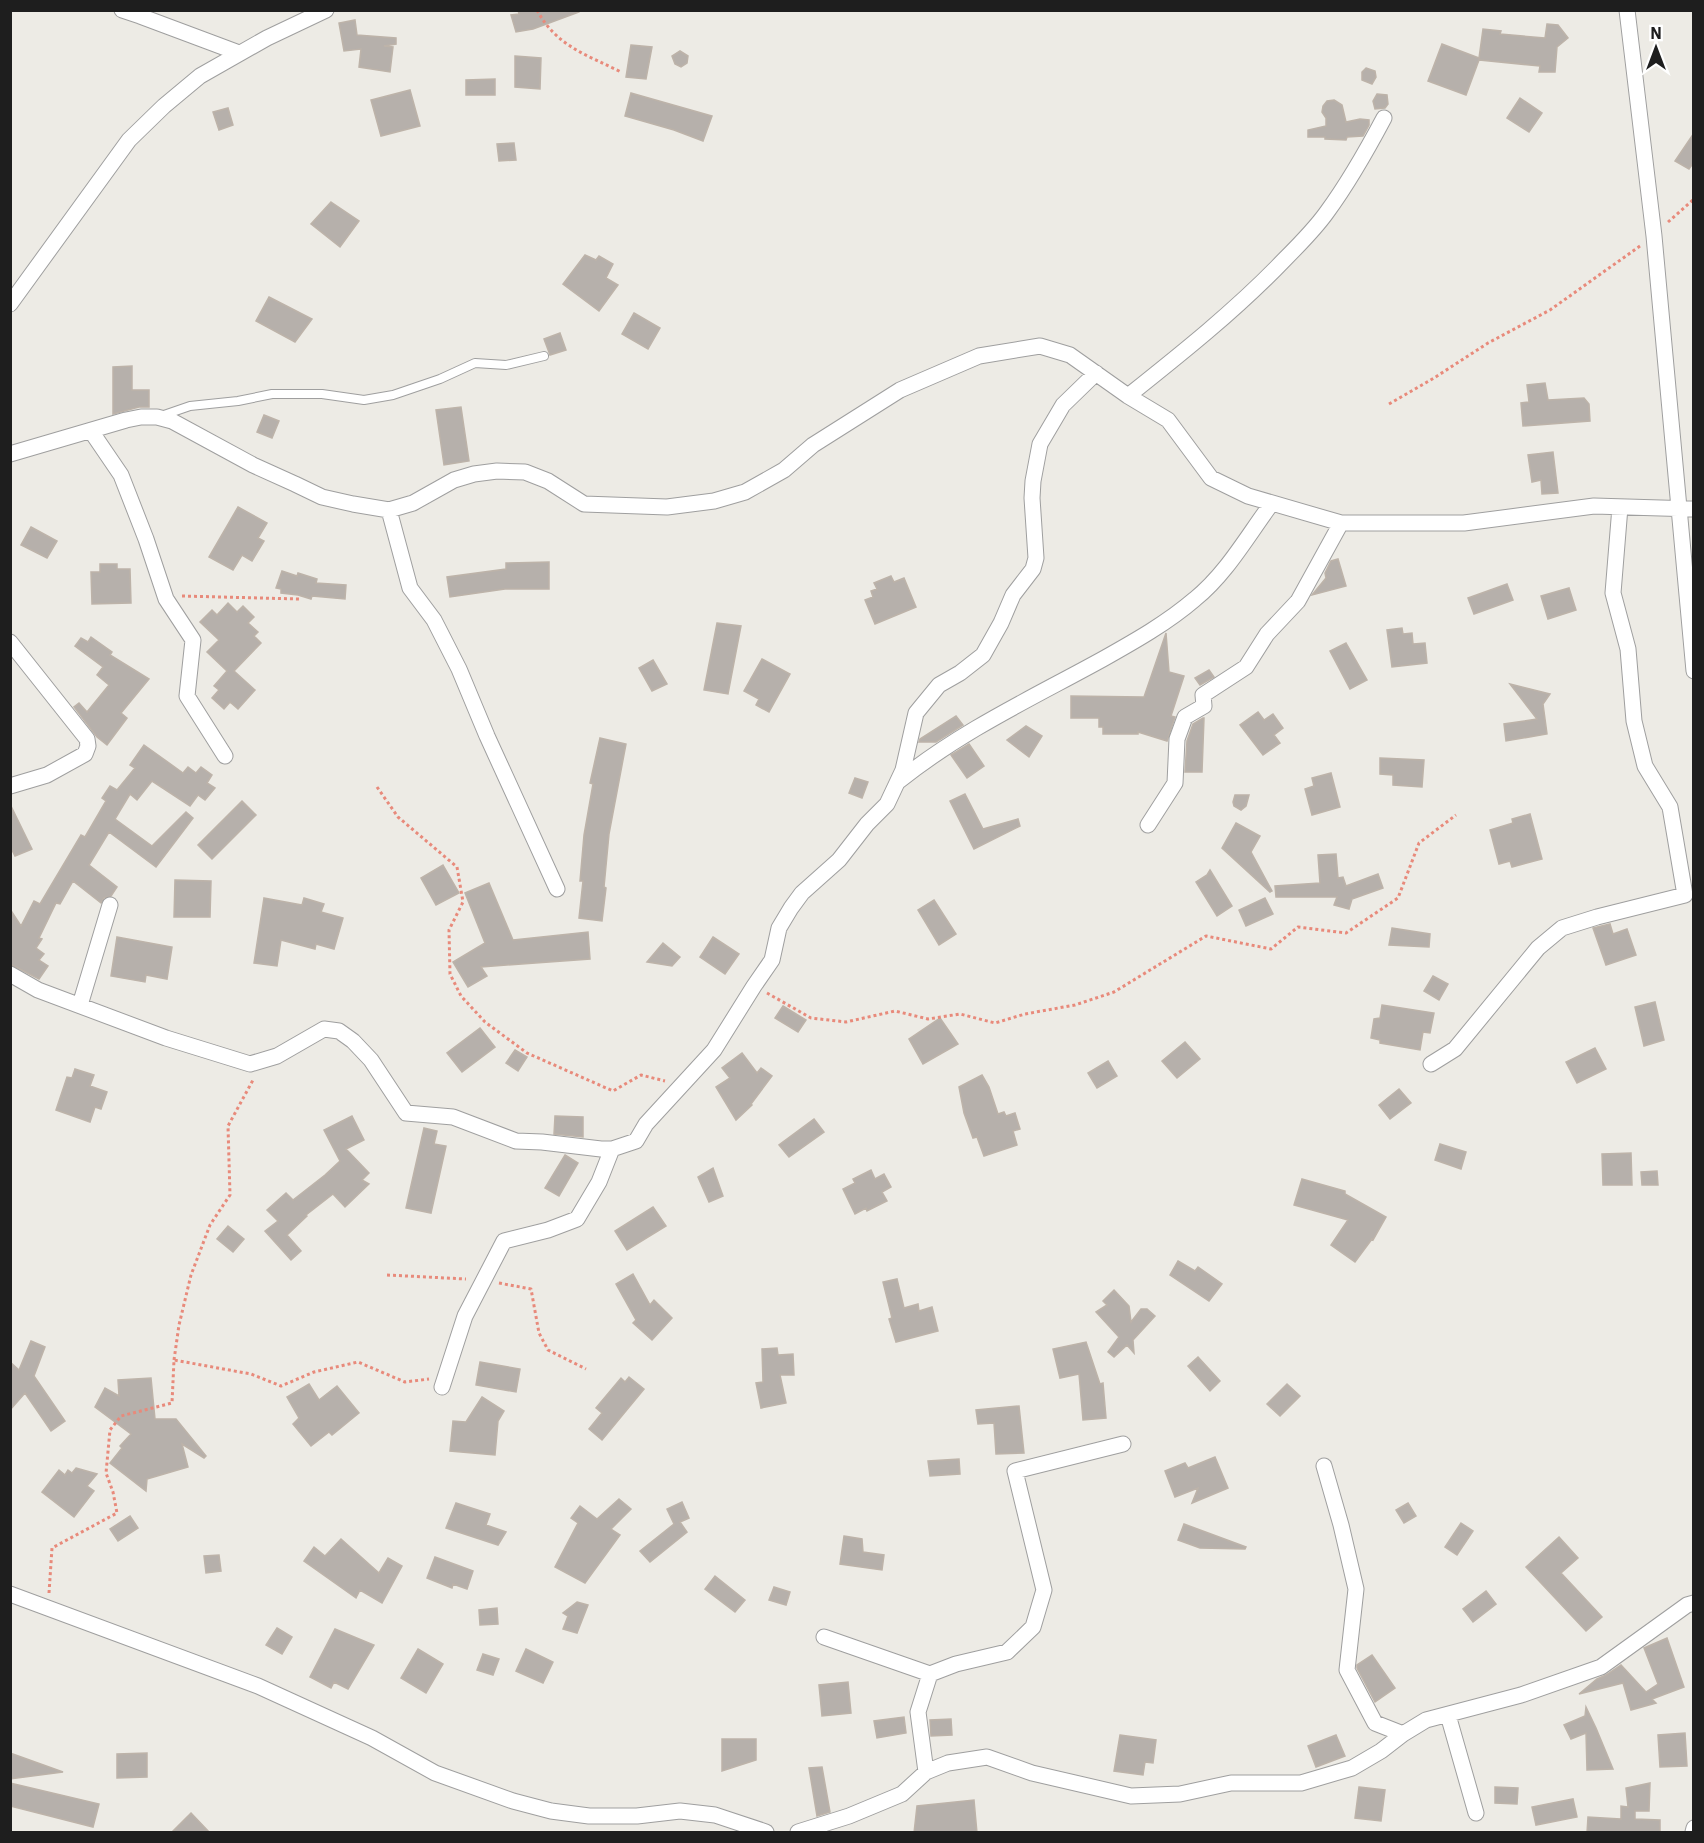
<svg xmlns="http://www.w3.org/2000/svg" width="1704" height="1843" font-family="'IBM Plex Sans',sans-serif">
<style>
.building{fill:#b6b0ab;stroke:#bdb3a9;stroke-width:1.5}
.lines{fill:none;stroke-linecap:round;stroke-linejoin:round}
.lane-casing{stroke:#9f9f9f;stroke-width:10}
.street-casing{stroke:#9f9f9f;stroke-width:17}
.path{stroke:#e88a7b;stroke-width:3;stroke-dasharray:3 3;stroke-linecap:butt}
.lane{stroke:#fff;stroke-width:8}
.street{stroke:#fff;stroke-width:15}
</style>
<rect width="100%" height="100%" fill="#edebe5"/>
<path class="building" d="M 518,10 L 579,10 L 579,12 L 533,29 L 516,32 L 511,15 L 519,14 Z
M 355,20 L 357,35 L 396,38 L 396,44 L 384,46 L 393,47 L 390,72 L 359,67 L 361,49 L 344,51 L 339,23 Z
M 1547,24 L 1558,25 L 1568,38 L 1557,47 L 1555,72 L 1539,72 L 1540,66 L 1479,60 L 1466,95 L 1428,81 L 1442,44 L 1479,58 L 1483,29 L 1501,31 L 1500,34 L 1545,38 Z
M 631,45 L 652,47 L 646,79 L 626,77 Z
M 680,51 L 688,56 L 687,63 L 681,67 L 675,64 L 672,56 Z
M 515,56 L 541,58 L 540,89 L 515,87 Z
M 1366,68 L 1375,71 L 1376,77 L 1372,84 L 1362,80 L 1362,72 Z
M 495,79 L 495,95 L 466,95 L 466,80 Z
M 410,90 L 420,126 L 381,136 L 371,100 Z
M 631,93 L 712,116 L 703,141 L 674,130 L 625,116 Z
M 1377,94 L 1387,95 L 1388,104 L 1385,108 L 1375,109 L 1373,101 Z
M 1520,98 L 1542,113 L 1529,132 L 1507,118 Z
M 1334,100 L 1342,105 L 1346,122 L 1360,119 L 1369,120 L 1369,125 L 1363,136 L 1347,137 L 1346,140 L 1325,139 L 1325,137 L 1308,137 L 1308,130 L 1326,126 L 1326,118 L 1322,112 L 1323,106 L 1327,101 Z
M 228,108 L 233,125 L 219,130 L 213,112 Z
M 1694,133 L 1694,162 L 1689,169 L 1675,161 Z
M 514,143 L 516,160 L 499,161 L 497,144 Z
M 331,202 L 359,221 L 340,247 L 311,224 Z
M 585,255 L 596,260 L 599,256 L 613,264 L 606,278 L 618,285 L 599,311 L 563,284 Z
M 269,297 L 312,319 L 295,342 L 256,321 Z
M 634,313 L 660,328 L 648,349 L 622,334 Z
M 560,333 L 566,350 L 550,355 L 544,339 Z
M 132,366 L 132,390 L 149,390 L 149,407 L 139,407 L 113,414 L 113,367 Z
M 1545,383 L 1548,400 L 1584,398 L 1589,404 L 1590,421 L 1523,426 L 1521,403 L 1529,402 L 1527,385 Z
M 461,407 L 469,461 L 444,465 L 436,410 Z
M 264,415 L 279,421 L 272,438 L 257,432 Z
M 1553,452 L 1558,493 L 1542,494 L 1541,480 L 1532,482 L 1528,455 Z
M 238,507 L 267,523 L 258,538 L 264,541 L 252,561 L 242,555 L 233,570 L 209,557 Z
M 31,527 L 57,541 L 47,558 L 21,545 Z
M 1338,559 L 1346,586 L 1312,595 L 1326,578 L 1325,573 L 1331,561 Z
M 549,562 L 549,589 L 505,589 L 450,597 L 447,577 L 506,569 L 506,563 Z
M 100,564 L 117,564 L 117,569 L 130,569 L 131,603 L 92,604 L 91,572 L 100,572 Z
M 282,571 L 297,576 L 298,573 L 317,579 L 316,583 L 346,585 L 345,599 L 312,596 L 311,599 L 298,595 L 281,593 L 281,589 L 276,588 Z
M 891,576 L 894,582 L 904,578 L 916,607 L 875,624 L 865,600 L 873,597 L 871,591 L 877,589 L 874,583 Z
M 1507,584 L 1513,600 L 1474,614 L 1468,598 Z
M 1569,588 L 1576,610 L 1548,619 L 1541,596 Z
M 228,603 L 237,612 L 243,606 L 254,617 L 248,623 L 258,632 L 254,636 L 261,643 L 234,671 L 255,690 L 238,709 L 230,702 L 224,709 L 212,698 L 219,690 L 214,686 L 227,671 L 207,652 L 219,640 L 200,622 L 212,610 L 217,615 Z
M 717,623 L 741,626 L 728,694 L 704,690 Z
M 1402,628 L 1403,634 L 1412,633 L 1413,644 L 1425,643 L 1427,663 L 1392,667 L 1387,630 Z
M 1166,633 L 1169,672 L 1184,676 L 1171,716 L 1175,717 L 1167,741 L 1138,732 L 1138,734 L 1103,734 L 1103,727 L 1099,727 L 1099,718 L 1071,718 L 1071,696 L 1144,697 Z
M 91,637 L 112,652 L 110,655 L 149,679 L 121,713 L 127,718 L 107,745 L 97,737 L 74,707 L 79,703 L 87,712 L 109,685 L 97,675 L 103,667 L 75,646 L 81,638 L 88,642 Z
M 1346,643 L 1367,680 L 1350,689 L 1330,651 Z
M 762,659 L 790,674 L 769,712 L 756,705 L 759,699 L 744,691 Z
M 653,660 L 667,684 L 652,691 L 639,668 Z
M 1209,670 L 1214,677 L 1200,685 L 1195,678 Z
M 1510,684 L 1550,694 L 1543,704 L 1547,734 L 1506,741 L 1504,724 L 1537,719 Z
M 1258,712 L 1264,720 L 1273,714 L 1283,728 L 1274,735 L 1280,743 L 1263,755 L 1240,725 Z
M 956,716 L 963,725 L 936,742 L 919,742 L 920,739 Z
M 1203,718 L 1204,718 L 1202,772 L 1185,772 L 1187,741 L 1193,724 Z
M 1026,726 L 1042,736 L 1029,757 L 1007,740 Z
M 600,738 L 626,744 L 609,834 L 604,887 L 606,888 L 602,921 L 579,918 L 583,881 L 580,881 L 584,835 L 593,784 L 590,783 Z
M 969,744 L 984,766 L 967,778 L 951,755 Z
M 144,745 L 183,773 L 188,767 L 196,773 L 201,767 L 212,775 L 207,783 L 215,788 L 205,800 L 198,795 L 190,806 L 152,781 L 137,800 L 130,794 L 115,819 L 152,846 L 186,812 L 193,818 L 156,867 L 109,832 L 89,865 L 117,887 L 111,896 L 104,898 L 101,903 L 73,881 L 60,904 L 56,903 L 39,938 L 42,939 L 36,948 L 44,954 L 39,960 L 48,966 L 39,979 L 10,964 L 10,909 L 21,926 L 34,901 L 40,904 L 81,835 L 85,837 L 106,801 L 102,798 L 110,786 L 117,790 L 135,768 L 130,765 Z
M 1380,758 L 1424,760 L 1422,787 L 1393,785 L 1393,775 L 1380,774 Z
M 1331,773 L 1340,807 L 1312,815 L 1305,789 L 1314,786 L 1312,778 Z
M 855,778 L 868,782 L 862,798 L 849,793 Z
M 965,794 L 983,829 L 1018,819 L 1020,826 L 974,849 L 950,801 Z
M 1235,795 L 1249,795 L 1246,806 L 1241,810 L 1234,806 L 1233,802 Z
M 242,801 L 256,815 L 212,859 L 198,845 Z
M 10,804 L 32,849 L 15,856 L 10,846 Z
M 1530,814 L 1542,859 L 1512,867 L 1510,861 L 1499,864 L 1490,830 L 1513,823 L 1512,819 Z
M 1236,823 L 1260,836 L 1251,852 L 1272,891 L 1270,892 L 1222,848 Z
M 1336,854 L 1338,878 L 1343,877 L 1346,886 L 1378,874 L 1383,888 L 1352,899 L 1349,909 L 1334,905 L 1337,897 L 1276,897 L 1275,886 L 1320,883 L 1318,855 Z
M 443,865 L 459,893 L 436,905 L 421,878 Z
M 1210,870 L 1232,906 L 1217,916 L 1196,882 L 1207,875 Z
M 175,880 L 211,881 L 210,917 L 174,917 Z
M 489,883 L 513,940 L 588,932 L 590,959 L 481,967 L 487,976 L 468,987 L 453,962 L 485,943 L 465,893 Z
M 264,898 L 302,905 L 304,898 L 324,904 L 321,912 L 343,918 L 334,949 L 316,944 L 315,949 L 281,940 L 277,966 L 254,963 Z
M 1265,898 L 1273,914 L 1246,926 L 1239,910 Z
M 934,900 L 956,934 L 939,945 L 918,910 Z
M 1610,924 L 1613,934 L 1627,929 L 1636,955 L 1606,965 L 1593,928 Z
M 1392,928 L 1430,934 L 1429,947 L 1389,945 Z
M 117,937 L 172,947 L 167,979 L 146,975 L 145,982 L 111,976 Z
M 713,937 L 739,954 L 725,974 L 700,957 Z
M 663,943 L 680,957 L 672,966 L 647,962 Z
M 1433,976 L 1448,984 L 1439,1000 L 1424,991 Z
M 1655,1002 L 1664,1040 L 1644,1046 L 1635,1007 Z
M 1382,1005 L 1434,1013 L 1430,1033 L 1423,1032 L 1420,1050 L 1380,1043 L 1380,1040 L 1371,1038 L 1374,1019 L 1380,1018 Z
M 783,1006 L 806,1020 L 798,1032 L 775,1018 Z
M 940,1018 L 958,1044 L 923,1064 L 909,1039 Z
M 480,1028 L 495,1047 L 462,1072 L 447,1053 Z
M 1185,1042 L 1200,1059 L 1177,1078 L 1162,1061 Z
M 1595,1048 L 1606,1069 L 1577,1083 L 1566,1062 Z
M 515,1050 L 527,1057 L 518,1071 L 506,1063 Z
M 742,1053 L 757,1073 L 761,1068 L 772,1076 L 751,1104 L 752,1105 L 736,1120 L 716,1087 L 730,1078 L 722,1068 Z
M 1108,1061 L 1117,1076 L 1097,1088 L 1088,1073 Z
M 75,1069 L 94,1075 L 90,1086 L 107,1092 L 101,1109 L 95,1107 L 90,1122 L 56,1110 L 67,1077 L 72,1078 Z
M 982,1075 L 989,1087 L 998,1114 L 1004,1112 L 1006,1116 L 1015,1113 L 1020,1129 L 1013,1131 L 1017,1145 L 984,1156 L 977,1137 L 973,1138 L 964,1113 L 959,1087 Z
M 1399,1089 L 1411,1103 L 1390,1119 L 1379,1105 Z
M 352,1116 L 364,1140 L 346,1149 L 369,1173 L 362,1180 L 369,1184 L 345,1207 L 333,1194 L 306,1215 L 307,1216 L 287,1235 L 301,1251 L 291,1260 L 265,1231 L 278,1221 L 267,1210 L 286,1193 L 293,1200 L 325,1175 L 340,1161 L 324,1130 Z
M 555,1116 L 583,1117 L 583,1137 L 554,1134 Z
M 814,1119 L 824,1132 L 789,1157 L 779,1145 Z
M 424,1128 L 437,1131 L 434,1144 L 446,1146 L 431,1213 L 406,1208 Z
M 1440,1144 L 1466,1152 L 1461,1169 L 1435,1160 Z
M 1631,1153 L 1632,1185 L 1603,1185 L 1602,1154 Z
M 565,1155 L 578,1163 L 559,1196 L 545,1188 Z
M 713,1168 L 723,1196 L 709,1202 L 698,1177 Z
M 871,1170 L 875,1179 L 884,1174 L 891,1187 L 882,1192 L 887,1201 L 867,1211 L 866,1208 L 855,1214 L 843,1189 L 855,1183 L 853,1179 Z
M 1657,1171 L 1658,1185 L 1642,1185 L 1641,1172 Z
M 1302,1179 L 1345,1191 L 1345,1194 L 1386,1217 L 1373,1240 L 1372,1239 L 1355,1262 L 1331,1245 L 1348,1220 L 1294,1205 Z
M 653,1207 L 666,1226 L 627,1250 L 615,1231 Z
M 228,1226 L 244,1239 L 233,1252 L 217,1239 Z
M 1178,1261 L 1195,1271 L 1198,1267 L 1222,1284 L 1209,1301 L 1170,1275 Z
M 633,1274 L 650,1305 L 654,1300 L 672,1318 L 652,1340 L 633,1323 L 636,1320 L 616,1284 Z
M 897,1279 L 904,1308 L 918,1304 L 919,1311 L 932,1307 L 938,1331 L 896,1342 L 889,1319 L 892,1318 L 883,1282 Z
M 1114,1290 L 1129,1306 L 1131,1322 L 1141,1309 L 1147,1309 L 1155,1316 L 1133,1340 L 1134,1353 L 1127,1345 L 1114,1357 L 1108,1352 L 1119,1337 L 1096,1312 L 1107,1305 L 1103,1301 Z
M 31,1341 L 45,1347 L 34,1376 L 65,1421 L 51,1431 L 25,1393 L 10,1410 L 10,1362 L 19,1370 Z
M 1086,1342 L 1100,1384 L 1103,1383 L 1106,1418 L 1083,1420 L 1079,1374 L 1060,1378 L 1053,1349 Z
M 777,1348 L 778,1355 L 793,1354 L 794,1375 L 780,1375 L 786,1403 L 761,1408 L 756,1383 L 763,1382 L 762,1349 Z
M 1198,1357 L 1220,1381 L 1210,1391 L 1188,1366 Z
M 480,1362 L 520,1369 L 516,1392 L 476,1385 Z
M 629,1377 L 644,1389 L 602,1440 L 589,1429 L 602,1413 L 596,1408 L 621,1378 L 625,1382 Z
M 151,1378 L 155,1419 L 176,1419 L 206,1456 L 204,1458 L 182,1444 L 188,1467 L 147,1479 L 146,1491 L 110,1463 L 122,1448 L 120,1446 L 131,1434 L 95,1407 L 105,1388 L 119,1396 L 118,1380 Z
M 309,1384 L 319,1400 L 337,1386 L 359,1413 L 332,1435 L 329,1432 L 311,1446 L 293,1424 L 299,1418 L 287,1397 Z
M 1287,1384 L 1300,1396 L 1280,1416 L 1267,1404 Z
M 482,1397 L 504,1411 L 498,1421 L 495,1455 L 450,1451 L 453,1421 L 466,1422 Z
M 1019,1406 L 1024,1453 L 996,1454 L 994,1423 L 978,1424 L 976,1410 Z
M 1215,1457 L 1228,1488 L 1192,1503 L 1198,1488 L 1175,1497 L 1165,1471 L 1185,1463 L 1188,1468 Z
M 959,1459 L 960,1474 L 930,1476 L 928,1461 Z
M 76,1468 L 97,1474 L 87,1486 L 94,1491 L 74,1517 L 42,1492 L 59,1470 L 65,1475 L 68,1470 L 72,1473 Z
M 619,1499 L 631,1509 L 611,1529 L 620,1535 L 585,1583 L 555,1567 L 578,1523 L 571,1518 L 580,1506 L 597,1519 Z
M 682,1502 L 689,1518 L 680,1522 L 687,1532 L 650,1562 L 640,1551 L 674,1524 L 667,1509 Z
M 456,1503 L 490,1514 L 486,1525 L 506,1532 L 498,1545 L 446,1528 Z
M 1408,1503 L 1416,1516 L 1404,1523 L 1396,1510 Z
M 130,1516 L 138,1528 L 118,1541 L 110,1529 Z
M 1461,1523 L 1473,1531 L 1457,1555 L 1445,1547 Z
M 1184,1524 L 1246,1547 L 1245,1549 L 1200,1548 L 1178,1540 Z
M 844,1536 L 862,1539 L 863,1552 L 884,1555 L 882,1570 L 840,1564 Z
M 1559,1537 L 1578,1558 L 1561,1573 L 1602,1617 L 1586,1631 L 1526,1567 Z
M 341,1539 L 379,1573 L 388,1558 L 402,1566 L 382,1603 L 360,1590 L 356,1598 L 304,1561 L 314,1547 L 325,1556 Z
M 219,1555 L 221,1571 L 206,1573 L 204,1556 Z
M 435,1557 L 473,1571 L 467,1589 L 453,1584 L 452,1588 L 427,1578 Z
M 715,1576 L 745,1600 L 735,1612 L 705,1589 Z
M 774,1587 L 790,1592 L 786,1605 L 769,1600 Z
M 1486,1591 L 1496,1604 L 1473,1622 L 1463,1609 Z
M 577,1602 L 588,1605 L 577,1633 L 563,1629 L 568,1616 L 563,1613 Z
M 497,1608 L 498,1624 L 480,1625 L 479,1610 Z
M 277,1628 L 292,1637 L 282,1654 L 266,1645 Z
M 335,1629 L 374,1645 L 348,1689 L 334,1682 L 331,1688 L 310,1677 Z
M 1667,1638 L 1684,1687 L 1652,1699 L 1656,1703 L 1631,1710 L 1623,1683 L 1579,1694 L 1597,1679 L 1606,1675 L 1621,1665 L 1646,1692 L 1658,1684 L 1644,1648 Z
M 418,1649 L 443,1664 L 426,1693 L 401,1678 Z
M 526,1649 L 553,1662 L 543,1683 L 516,1671 Z
M 483,1654 L 499,1659 L 493,1675 L 477,1670 Z
M 1372,1655 L 1395,1688 L 1375,1702 L 1357,1668 L 1357,1665 Z
M 848,1682 L 851,1713 L 822,1716 L 819,1685 Z
M 1586,1707 L 1596,1728 L 1613,1769 L 1587,1770 L 1586,1733 L 1571,1739 L 1564,1725 L 1585,1716 Z
M 904,1717 L 906,1733 L 877,1738 L 874,1721 Z
M 951,1719 L 952,1735 L 931,1736 L 930,1720 Z
M 1685,1733 L 1687,1766 L 1660,1767 L 1658,1735 Z
M 1120,1735 L 1156,1740 L 1153,1763 L 1145,1762 L 1143,1775 L 1114,1771 Z
M 1336,1735 L 1345,1756 L 1316,1767 L 1308,1746 Z
M 722,1739 L 756,1739 L 756,1760 L 722,1771 Z
M 10,1753 L 63,1772 L 10,1779 Z
M 147,1753 L 147,1777 L 117,1778 L 117,1754 Z
M 822,1767 L 830,1812 L 817,1816 L 809,1768 Z
M 10,1783 L 99,1804 L 93,1827 L 10,1806 Z
M 1650,1783 L 1649,1811 L 1635,1811 L 1635,1819 L 1660,1820 L 1660,1833 L 1587,1833 L 1588,1817 L 1621,1819 L 1621,1806 L 1628,1807 L 1626,1788 Z
M 1359,1787 L 1385,1790 L 1381,1821 L 1355,1818 Z
M 1495,1787 L 1518,1788 L 1517,1804 L 1495,1803 Z
M 1573,1799 L 1577,1817 L 1536,1825 L 1532,1807 Z
M 974,1800 L 977,1833 L 914,1833 L 917,1806 Z
M 191,1813 L 210,1833 L 171,1833 Z"/>
<g class="lines">
<g class="lane-casing">
<path id="lane" d="M 161,416 L 190,406 L 238,401 L 272,394 L 322,394 L 364,400 L 393,395 L 440,379 L 475,363 L 506,365 L 544,356"/>
</g>
<g class="street-casing">
<path id="street" d="M 122,10 L 140,16 L 239,53
M 1627,10 L 1654,236 L 1694,671
M 10,304 L 129,140 L 164,106 L 200,76 L 267,38 L 326,10
M 1128,396 C 1182,353 1236,310 1284,260 C 1299,245 1315,229 1327,212 C 1349,182 1367,150 1384,118
M 91,431 L 121,475 L 146,539 L 166,599 L 193,640 L 187,696 L 225,756
M 10,454 L 126,420 L 141,417 L 157,417 L 172,421 L 253,465 L 295,484 L 322,497 L 353,504 L 389,510 L 413,503 L 454,480 L 474,474 L 497,471 L 525,472 L 548,481 L 584,504 L 667,507 L 714,501 L 745,492 L 784,470 L 813,445 L 900,390 L 979,356 L 1040,346 L 1070,355 L 1128,396 L 1168,420 L 1211,478 L 1248,496 L 1341,523 L 1464,523 L 1594,506 L 1694,509
M 389,510 L 410,588 L 434,620 L 459,669 L 487,736 L 557,889
M 10,642 L 87,739 L 88,746 L 85,754 L 47,775 L 10,786
M 899,781 C 961,731 1034,697 1103,659 C 1135,641 1167,623 1195,599 C 1227,573 1248,535 1272,503
M 1148,825 L 1175,783 L 1177,739 L 1185,717 L 1204,706 L 1203,695 L 1246,667 L 1267,634 L 1298,601 L 1341,523
M 10,974 L 38,990 L 166,1038 L 250,1064 L 277,1056 L 324,1029 L 339,1031 L 353,1041 L 371,1060 L 406,1113 L 453,1117 L 516,1141 L 542,1142 L 601,1149 L 612,1149 L 636,1141 L 646,1124 L 714,1050 L 754,986 L 772,960 L 779,928 L 791,908 L 802,893 L 839,860 L 867,824 L 887,804 L 903,770 L 916,713 L 939,685 L 960,673 L 983,655 L 1001,623 L 1013,595 L 1033,569 L 1036,558 L 1032,498 L 1033,481 L 1040,444 L 1063,405 L 1096,373
M 80,1005 L 110,905
M 1431,1064 L 1455,1049 L 1538,948 L 1562,928 L 1597,917 L 1685,895 L 1670,807 L 1645,766 L 1634,721 L 1628,649 L 1613,593 L 1620,507
M 442,1387 L 465,1316 L 504,1241 L 548,1230 L 577,1219 L 599,1182 L 612,1149
M 1324,1466 L 1341,1525 L 1356,1589 L 1347,1670 L 1375,1723 L 1403,1734
M 10,1594 L 258,1686 L 372,1738 L 435,1773 L 513,1801 L 551,1811 L 589,1816 L 637,1816 L 680,1811 L 715,1815 L 766,1832
M 824,1637 L 930,1674
M 1448,1715 L 1476,1813
M 926,1772 L 918,1712 L 930,1674 L 956,1664 L 1007,1652 L 1033,1627 L 1044,1590 L 1015,1471 L 1123,1444
M 798,1832 L 849,1816 L 902,1794 L 926,1772 L 948,1763 L 987,1757 L 1032,1773 L 1131,1796 L 1180,1794 L 1231,1783 L 1301,1783 L 1352,1768 L 1381,1751 L 1403,1734 L 1426,1720 L 1521,1695 L 1601,1667 L 1687,1605 L 1694,1603
M 1693,1832 L 1694,1828"/>
</g>
<path class="path" d="M 537,10 C 556,46 587,55 621,72
M 1668,222 L 1694,199
M 1389,404 L 1434,378 L 1488,343 L 1550,310 L 1640,246
M 182,596 L 299,599
M 377,787 L 398,817 L 457,867 L 463,902 L 449,930 L 450,974 L 461,996 L 485,1022 L 527,1053 L 613,1091 L 641,1075 L 665,1081
M 767,993 L 811,1018 L 846,1022 L 895,1011 L 928,1019 L 960,1014 L 995,1023 L 1025,1014 L 1075,1005 L 1114,992 L 1206,936 L 1271,949 L 1298,927 L 1346,933 L 1398,898 L 1419,843 L 1456,815
M 387,1275 L 466,1279
M 499,1283 L 531,1289 L 539,1333 L 548,1350 L 586,1369
M 174,1360 L 179,1325 L 191,1275 L 210,1225 L 230,1195 L 228,1126 L 253,1080
M 49,1593 L 52,1548 L 117,1513 L 113,1492 L 106,1473 L 110,1430 L 121,1416 L 172,1403 L 174,1360 L 251,1374 L 281,1386 L 314,1372 L 358,1362 L 405,1382 L 429,1379"/>
<use href="#lane" class="lane"/>
<use href="#street" class="street"/>
</g>
<rect width="1704" height="1843" fill="none" stroke="#1e1e1e" stroke-width="24"/>
<g transform="translate(1656 48)" stroke="#ffffff" stroke-width="4.5" paint-order="stroke">
<path d="M0-4.5L10 22L0 15L-10 22Z" fill="#1e1e1e"/>
<text y="-9" font-size="16" font-weight="bold" text-anchor="middle" fill="#1e1e1e">N</text>
</g>
</svg>
